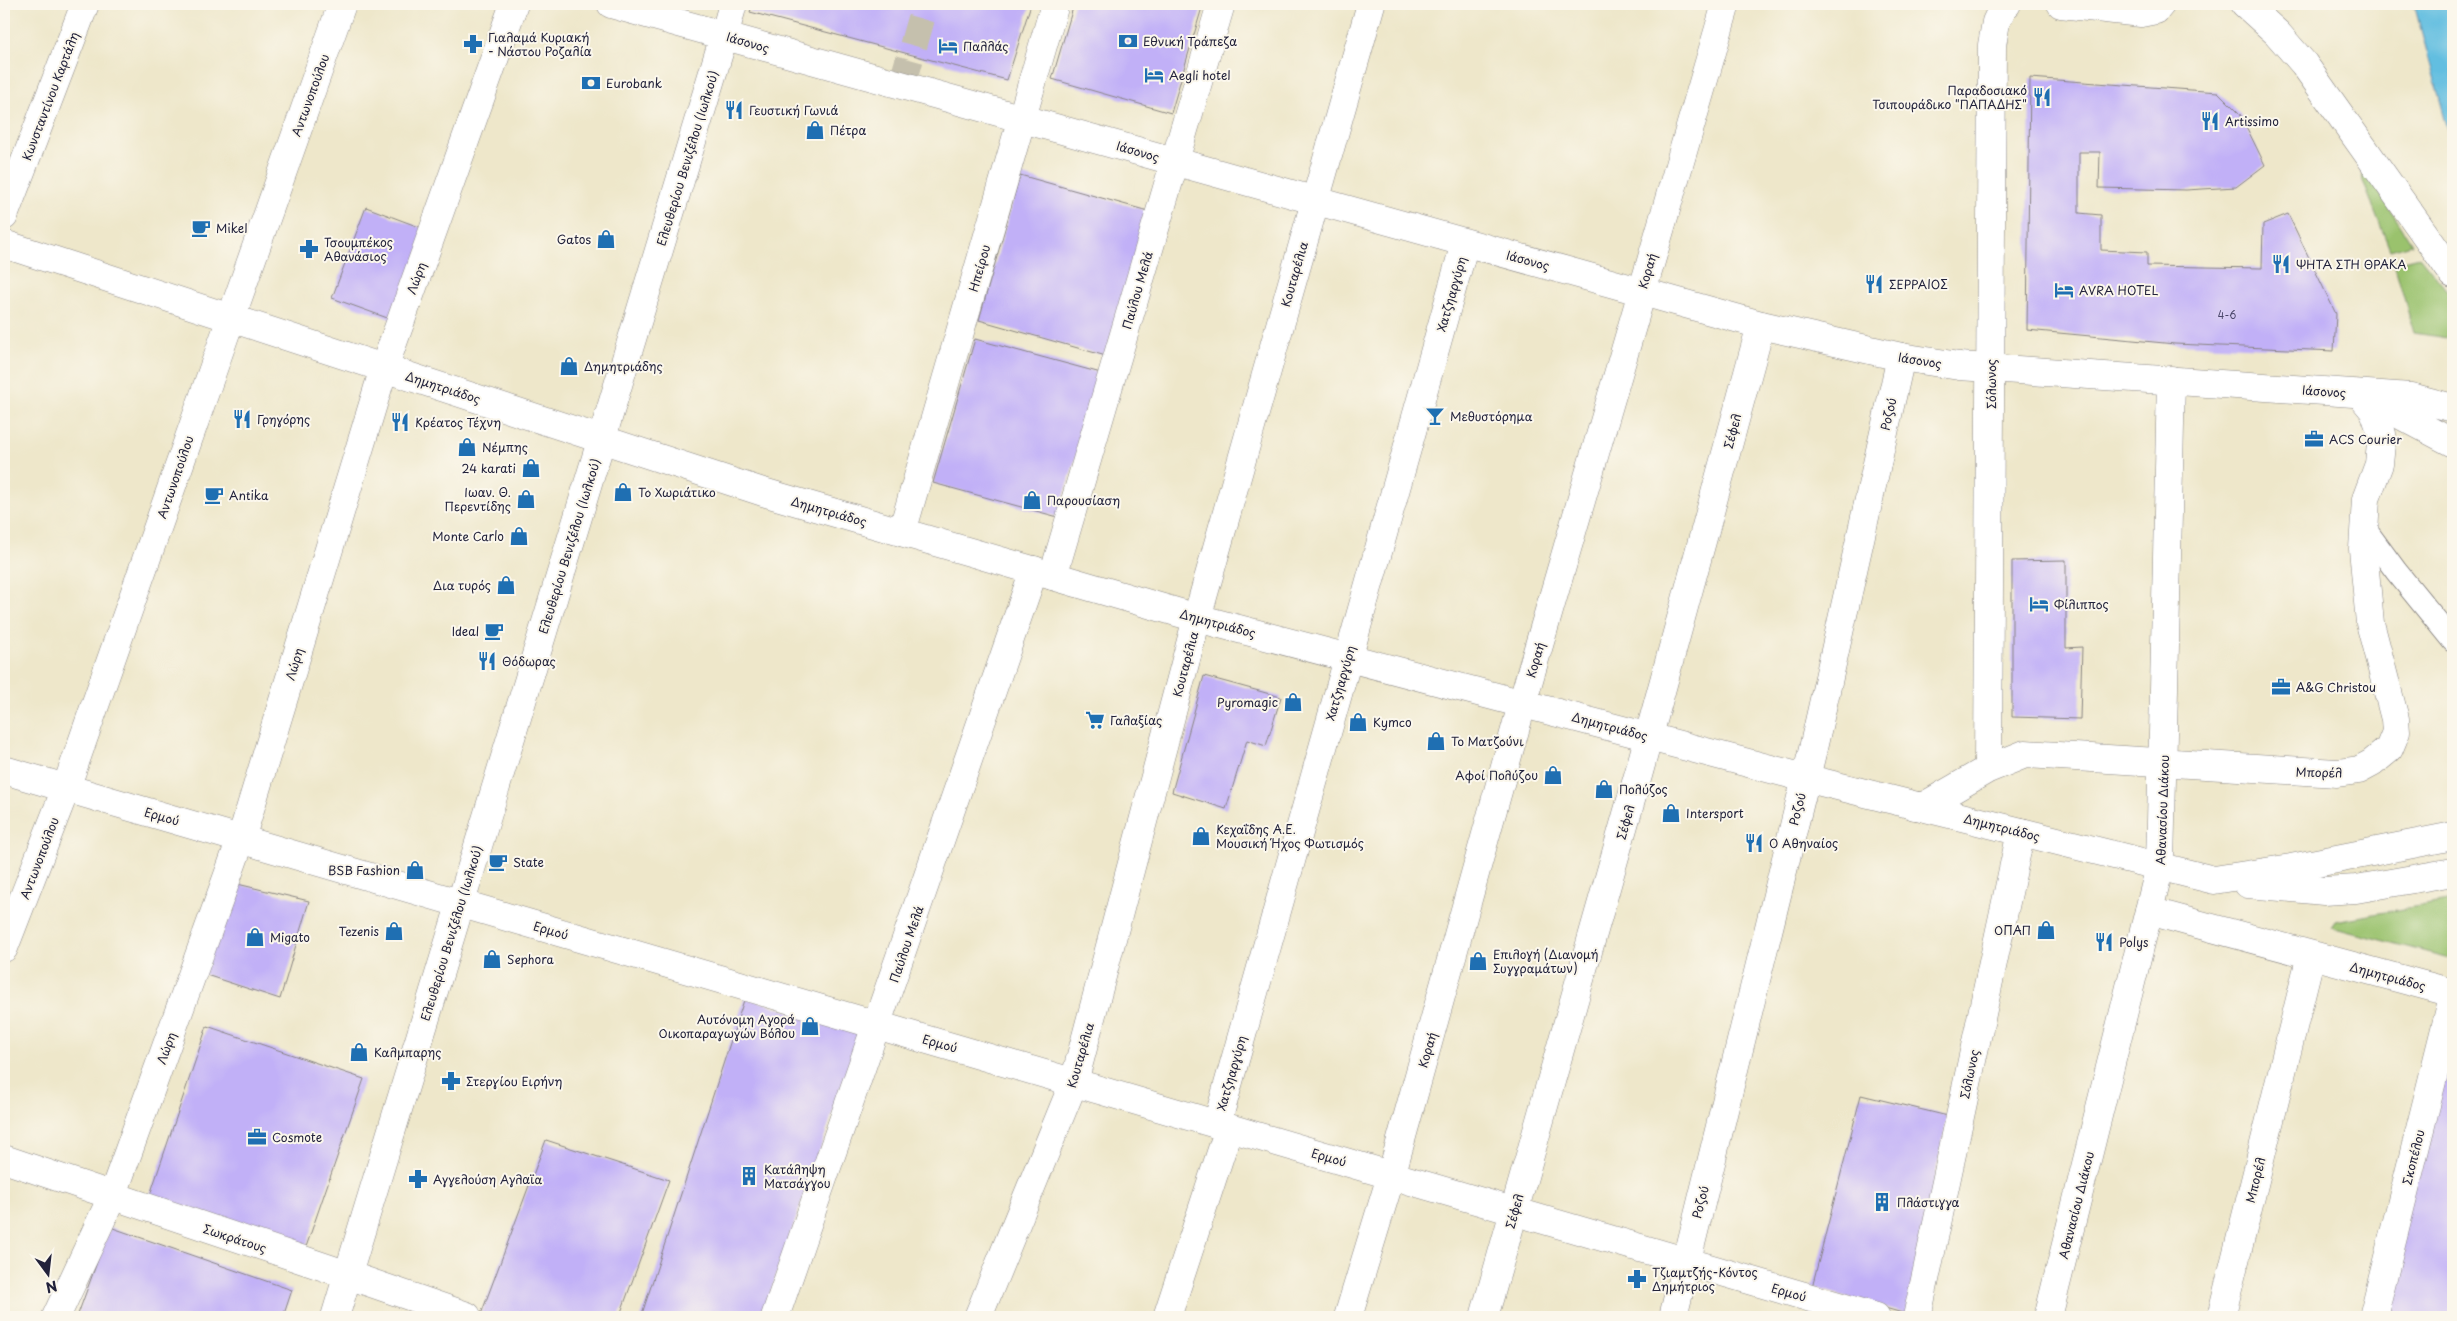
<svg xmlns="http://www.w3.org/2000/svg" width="2457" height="1321" font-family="'Playpen Sans',sans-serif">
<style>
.green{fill:#9ac26d;stroke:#5e7254}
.water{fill:#62bee0;stroke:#42708e}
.building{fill:#c1b0f7}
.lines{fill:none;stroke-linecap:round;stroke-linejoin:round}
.pedestrian-tunnel{stroke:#c5c0ad;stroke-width:28;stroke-dasharray:28 14;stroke-linecap:butt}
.service-casing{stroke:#888482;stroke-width:24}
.pedestrian-casing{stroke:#888482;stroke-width:29}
.minor-casing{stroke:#888482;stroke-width:29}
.tertiary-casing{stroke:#888482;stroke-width:29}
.secondary-casing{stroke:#888482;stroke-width:29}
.service{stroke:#fff;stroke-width:22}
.pedestrian{stroke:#fff;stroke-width:28}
.minor{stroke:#fff;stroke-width:28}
.tertiary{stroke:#fff;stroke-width:28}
.secondary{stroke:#fff;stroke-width:28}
.labels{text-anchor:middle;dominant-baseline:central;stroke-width:4;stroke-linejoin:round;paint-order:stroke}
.number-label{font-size:10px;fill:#4a466a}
.poi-label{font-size:12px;fill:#22223b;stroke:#fbf7ec;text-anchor:start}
.street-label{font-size:12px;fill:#22223b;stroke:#fbf7ec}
</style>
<rect width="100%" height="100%" fill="#fbf7ec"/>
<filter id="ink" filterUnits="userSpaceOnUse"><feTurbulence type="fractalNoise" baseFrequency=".02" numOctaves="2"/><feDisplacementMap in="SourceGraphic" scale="10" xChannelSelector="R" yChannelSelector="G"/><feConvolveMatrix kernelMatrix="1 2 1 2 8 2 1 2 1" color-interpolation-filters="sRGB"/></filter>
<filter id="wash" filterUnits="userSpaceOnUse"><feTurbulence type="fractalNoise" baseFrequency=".0096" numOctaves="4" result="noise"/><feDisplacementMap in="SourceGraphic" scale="20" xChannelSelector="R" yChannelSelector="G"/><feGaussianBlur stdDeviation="1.12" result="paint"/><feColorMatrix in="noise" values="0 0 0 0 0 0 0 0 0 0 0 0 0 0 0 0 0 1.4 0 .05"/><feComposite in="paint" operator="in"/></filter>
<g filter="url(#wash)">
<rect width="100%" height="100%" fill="#eee7ca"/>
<path class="green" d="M 2367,172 L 2412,244 L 2390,250 L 2361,176 Z
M 2420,257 L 2453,298 L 2453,339 L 2414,333 L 2394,263 Z
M 2453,900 L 2453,959 L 2331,927 L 2335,921 Z"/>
<path class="water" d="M 2414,4 L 2453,4 L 2453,148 Z"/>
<g id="blocks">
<path class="building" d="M 753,4 L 1031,4 L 1007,80 L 750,12 Z
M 1074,4 L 1203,4 L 1171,113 L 1052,79 Z
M 2030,78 L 2218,92 L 2240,114 L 2265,165 L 2236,187 L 2186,190 L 2099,188 L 2100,152 L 2079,152 L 2079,213 L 2101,215 L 2101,250 L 2147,252 L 2147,266 L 2262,268 L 2263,224 L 2288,214 L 2336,314 L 2334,351 L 2175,344 L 2027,330 Z
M 1020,175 L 1148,211 L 1106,356 L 979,320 Z
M 366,207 L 427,230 L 393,320 L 332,298 Z
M 975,339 L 1101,373 L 1058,517 L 933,483 Z
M 2066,560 L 2066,648 L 2082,647 L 2080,719 L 2012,717 L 2012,561 Z
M 1204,676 L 1281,697 L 1266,746 L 1247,740 L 1226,809 L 1172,792 Z
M 229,882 L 309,901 L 280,999 L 200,973 Z
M 745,997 L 860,1034 L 762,1317 L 641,1317 Z
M 207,1026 L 364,1079 L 306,1247 L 150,1195 Z
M 2453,1027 L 2453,1317 L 2379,1317 Z
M 1861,1095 L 1948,1116 L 1906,1314 L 1812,1287 Z
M 546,1140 L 669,1180 L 620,1315 L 624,1317 L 480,1317 Z
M 110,1227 L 292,1290 L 283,1317 L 77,1317 Z"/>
</g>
</g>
<g filter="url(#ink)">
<use href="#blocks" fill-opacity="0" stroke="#888482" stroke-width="1"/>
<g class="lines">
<path class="pedestrian-tunnel" d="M 902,86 L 925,4"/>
<g class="service-casing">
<path id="service" d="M 2363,526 L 2396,571 L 2453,641"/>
</g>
<g class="pedestrian-casing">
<path id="pedestrian" d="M 1053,576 L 1221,4
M 4,770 L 1876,1317
M 2160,866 L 2171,380
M 2149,911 L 2453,993
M 4,948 L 66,788 L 231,318
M 1217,1124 L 1465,243
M 348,1275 L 467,1316
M 56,1317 L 112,1197 L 241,839 L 384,368 L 514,4
M 978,1317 L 1074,1082 L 1197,618
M 1167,1317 L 1229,1128
M 1484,1317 L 1639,772 L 1761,325
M 1673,1317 L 1812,753 L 1901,357
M 1917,1317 L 2021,832
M 2221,1317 L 2311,955
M 2373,1317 L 2453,997"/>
</g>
<g class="minor-casing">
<path id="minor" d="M 2061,4 L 2141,13 L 2156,10 L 2161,4
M 724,36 L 733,4
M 231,318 L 342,4
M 902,532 L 1055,4
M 1197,618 L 1371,4
M 1988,769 L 1992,45 L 1996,22 L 2004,5 L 2007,4
M 1915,806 L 1924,806 L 1988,769 L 2025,754 L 2337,773 L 2359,770 L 2372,763 L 2389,749 L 2396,732 L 2395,719 L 2370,623 L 2363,549 L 2366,499 L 2379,464 L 2382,434 L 2374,411 L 2360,394
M 4,1159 L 348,1275
M 775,1317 L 1034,570
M 1348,1317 L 1391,1176 L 1530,676 L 1726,4
M 2048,1317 L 2160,866"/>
</g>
<g class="tertiary-casing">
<path id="tertiary" d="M 2245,4 L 2277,33 L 2304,64 L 2453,274"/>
</g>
<g class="secondary-casing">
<path id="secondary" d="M 611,4 L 1761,325 L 1901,357 L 1959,366 L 2411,397 L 2453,408
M 4,216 L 85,4
M 4,244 L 763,492 L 1053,576 L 1197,618 L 1805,778 L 2214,880 L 2291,868 L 2453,836
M 2368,398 L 2453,443
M 2248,884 L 2324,891 L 2356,889 L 2453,872
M 335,1317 L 724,36"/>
</g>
<use href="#service" class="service"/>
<use href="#pedestrian" class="pedestrian"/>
<use href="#minor" class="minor"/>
<use href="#tertiary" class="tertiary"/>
<use href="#secondary" class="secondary"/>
</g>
</g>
<defs>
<g id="bank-bare" transform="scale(1.5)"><path d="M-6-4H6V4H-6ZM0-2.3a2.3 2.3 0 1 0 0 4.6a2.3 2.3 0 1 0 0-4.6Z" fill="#1f6fb2" stroke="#fbf7ec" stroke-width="2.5" paint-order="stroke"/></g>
<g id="pharmacy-bare" transform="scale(1.5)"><path d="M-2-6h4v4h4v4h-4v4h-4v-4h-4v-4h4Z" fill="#1f6fb2" stroke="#fbf7ec" stroke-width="2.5" paint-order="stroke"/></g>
<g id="hotel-bare" transform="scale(1.5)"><path d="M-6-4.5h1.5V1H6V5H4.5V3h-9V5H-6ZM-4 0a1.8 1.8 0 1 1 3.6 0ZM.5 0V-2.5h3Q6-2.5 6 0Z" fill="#1f6fb2" stroke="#fbf7ec" stroke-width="2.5" paint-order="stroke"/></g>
<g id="restaurant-bare" transform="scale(1.5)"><path d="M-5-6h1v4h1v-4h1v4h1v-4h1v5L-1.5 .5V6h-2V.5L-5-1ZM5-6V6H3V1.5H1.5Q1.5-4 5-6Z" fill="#1f6fb2" stroke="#fbf7ec" stroke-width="2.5" paint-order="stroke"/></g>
<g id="shop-bare" transform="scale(1.5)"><path d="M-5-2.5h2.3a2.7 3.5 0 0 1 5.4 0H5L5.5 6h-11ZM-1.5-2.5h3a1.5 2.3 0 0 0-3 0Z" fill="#1f6fb2" stroke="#fbf7ec" stroke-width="2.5" paint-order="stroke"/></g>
<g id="cafe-bare" transform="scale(1.5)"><path d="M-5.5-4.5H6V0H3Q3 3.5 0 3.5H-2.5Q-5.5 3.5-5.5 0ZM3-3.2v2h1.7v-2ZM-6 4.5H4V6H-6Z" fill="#1f6fb2" stroke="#fbf7ec" stroke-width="2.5" paint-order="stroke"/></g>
<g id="bar-bare" transform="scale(1.5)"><path d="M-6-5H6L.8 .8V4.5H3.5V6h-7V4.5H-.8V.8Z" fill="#1f6fb2" stroke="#fbf7ec" stroke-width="2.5" paint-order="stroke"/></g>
<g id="office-bare" transform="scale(1.5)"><path d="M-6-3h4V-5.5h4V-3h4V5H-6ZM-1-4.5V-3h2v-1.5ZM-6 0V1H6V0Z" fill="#1f6fb2" stroke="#fbf7ec" stroke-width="2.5" paint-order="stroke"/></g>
<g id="supermarket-bare" transform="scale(1.5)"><path d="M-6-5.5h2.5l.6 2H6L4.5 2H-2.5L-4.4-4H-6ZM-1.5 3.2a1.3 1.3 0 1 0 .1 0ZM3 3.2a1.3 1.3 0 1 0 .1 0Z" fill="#1f6fb2" stroke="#fbf7ec" stroke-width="2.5" paint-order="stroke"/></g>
<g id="building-bare" transform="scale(1.5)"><path d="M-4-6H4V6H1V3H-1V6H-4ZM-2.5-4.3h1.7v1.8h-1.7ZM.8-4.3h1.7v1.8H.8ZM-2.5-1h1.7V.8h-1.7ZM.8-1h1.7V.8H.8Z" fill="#1f6fb2" stroke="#fbf7ec" stroke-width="2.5" paint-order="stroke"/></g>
</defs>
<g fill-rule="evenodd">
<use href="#bank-bare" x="1128" y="41"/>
<use href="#pharmacy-bare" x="473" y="44"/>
<use href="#hotel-bare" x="948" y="46"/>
<use href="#hotel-bare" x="1154" y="75"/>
<use href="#bank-bare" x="591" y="83"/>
<use href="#restaurant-bare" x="2042" y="97"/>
<use href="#restaurant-bare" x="734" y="110"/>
<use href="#restaurant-bare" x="2210" y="121"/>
<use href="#shop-bare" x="815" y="130"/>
<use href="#cafe-bare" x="201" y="228"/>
<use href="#shop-bare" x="606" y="239"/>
<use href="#pharmacy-bare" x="309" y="249"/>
<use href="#restaurant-bare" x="2281" y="264"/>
<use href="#restaurant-bare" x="1874" y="284"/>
<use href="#hotel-bare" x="2064" y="290"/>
<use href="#shop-bare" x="569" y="366"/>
<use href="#bar-bare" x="1435" y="416"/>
<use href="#restaurant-bare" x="242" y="419"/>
<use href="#restaurant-bare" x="400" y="422"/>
<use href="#office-bare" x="2314" y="439"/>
<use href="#shop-bare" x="467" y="447"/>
<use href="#shop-bare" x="531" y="468"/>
<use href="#shop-bare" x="623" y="492"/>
<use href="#cafe-bare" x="214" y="495"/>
<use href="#shop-bare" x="526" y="499"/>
<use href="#shop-bare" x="1032" y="500"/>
<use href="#shop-bare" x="519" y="536"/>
<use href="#shop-bare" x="506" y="585"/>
<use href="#hotel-bare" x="2039" y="604"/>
<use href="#cafe-bare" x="494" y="631"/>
<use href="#restaurant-bare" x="487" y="661"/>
<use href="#office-bare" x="2281" y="687"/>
<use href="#shop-bare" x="1293" y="702"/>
<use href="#supermarket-bare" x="1095" y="720"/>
<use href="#shop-bare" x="1358" y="722"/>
<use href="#shop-bare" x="1436" y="741"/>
<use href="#shop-bare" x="1553" y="775"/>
<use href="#shop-bare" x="1604" y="789"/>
<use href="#shop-bare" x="1671" y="813"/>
<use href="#shop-bare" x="1201" y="836"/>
<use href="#restaurant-bare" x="1754" y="843"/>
<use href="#cafe-bare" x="498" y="862"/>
<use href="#shop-bare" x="415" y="870"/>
<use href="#shop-bare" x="2046" y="930"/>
<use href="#shop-bare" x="394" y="931"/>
<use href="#shop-bare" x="255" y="937"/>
<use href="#restaurant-bare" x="2104" y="942"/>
<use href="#shop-bare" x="492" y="959"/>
<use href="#shop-bare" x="1478" y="961"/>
<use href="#shop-bare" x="810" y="1026"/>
<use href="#shop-bare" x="359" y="1052"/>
<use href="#pharmacy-bare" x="451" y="1081"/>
<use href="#office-bare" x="257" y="1137"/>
<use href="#building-bare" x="749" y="1176"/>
<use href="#pharmacy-bare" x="418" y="1179"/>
<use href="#building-bare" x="1882" y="1202"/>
<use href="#pharmacy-bare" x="1637" y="1279"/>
</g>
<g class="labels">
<g class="number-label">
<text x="2227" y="314">4-6</text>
</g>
<g class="poi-label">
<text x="488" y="37">Γιαλαμά Κυριακή<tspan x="488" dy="14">- Νάστου Ροζαλία</tspan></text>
<text x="1143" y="41">Εθνική Τράπεζα</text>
<text x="963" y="46">Παλλάς</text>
<text x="1169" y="75">Aegli hotel</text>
<text x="606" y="83">Eurobank</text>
<text x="2027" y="90" text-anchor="end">Παραδοσιακό<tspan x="2027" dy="14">Τσιπουράδικο "ΠΑΠΑΔΗΣ"</tspan></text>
<text x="749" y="110">Γευστική Γωνιά</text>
<text x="2225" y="121">Artissimo</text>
<text x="830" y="130">Πέτρα</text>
<text x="216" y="228">Mikel</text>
<text x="591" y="239" text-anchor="end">Gatos</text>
<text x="324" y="242">Τσουμπέκος<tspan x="324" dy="14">Αθανάσιος</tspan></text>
<text x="2296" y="264">ΨΗΤΑ ΣΤΗ ΘΡΑΚΑ</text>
<text x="1889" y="284">ΣΕΡΡΑΙΟΣ</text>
<text x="2079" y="290">AVRA HOTEL</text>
<text x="584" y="366">Δημητριάδης</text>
<text x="1450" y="416">Μεθυστόρημα</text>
<text x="257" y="419">Γρηγόρης</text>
<text x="415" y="422">Κρέατος Τέχνη</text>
<text x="2329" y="439">ACS Courier</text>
<text x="482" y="447">Νέμπης</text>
<text x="516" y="468" text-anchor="end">24 karati</text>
<text x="511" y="492" text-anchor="end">Ιωαν. Θ.<tspan x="511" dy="14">Περεντίδης</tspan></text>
<text x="638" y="492">Το Χωριάτικο</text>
<text x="229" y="495">Antika</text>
<text x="1047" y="500">Παρουσίαση</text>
<text x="504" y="536" text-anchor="end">Monte Carlo</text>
<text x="491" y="585" text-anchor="end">Δια τυρός</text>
<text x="2054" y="604">Φίλιππος</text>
<text x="479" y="631" text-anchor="end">Ideal</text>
<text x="502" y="661">Θόδωρας</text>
<text x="2296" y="687">A&amp;G Christou</text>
<text x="1278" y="702" text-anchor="end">Pyromagic</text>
<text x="1110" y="720">Γαλαξίας</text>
<text x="1373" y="722">Kymco</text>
<text x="1451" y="741">Το Ματζούνι</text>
<text x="1538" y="775" text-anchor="end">Αφοί Πολύζου</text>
<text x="1619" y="789">Πολύζος</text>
<text x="1686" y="813">Intersport</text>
<text x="1216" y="829">Κεχαΐδης Α.Ε.<tspan x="1216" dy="14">Μουσική Ήχος Φωτισμός</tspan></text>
<text x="1769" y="843">Ο Αθηναίος</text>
<text x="513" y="862">State</text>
<text x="400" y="870" text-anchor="end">BSB Fashion</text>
<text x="2031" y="930" text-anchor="end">ΟΠΑΠ</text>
<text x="379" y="931" text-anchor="end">Tezenis</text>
<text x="270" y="937">Migato</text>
<text x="2119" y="942">Polys</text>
<text x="1493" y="954">Επιλογή (Διανομή<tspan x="1493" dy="14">Συγγραμάτων)</tspan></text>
<text x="507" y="959">Sephora</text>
<text x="795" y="1019" text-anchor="end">Αυτόνομη Αγορά<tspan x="795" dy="14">Οικοπαραγωγών Βόλου</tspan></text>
<text x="374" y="1052">Καλμπαρης</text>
<text x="466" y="1081">Στεργίου Ειρήνη</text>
<text x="272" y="1137">Cosmote</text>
<text x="764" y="1169">Κατάληψη<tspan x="764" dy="14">Ματσάγγου</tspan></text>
<text x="433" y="1179">Αγγελούση Αγλαϊα</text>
<text x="1897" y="1202">Πλάστιγγα</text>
<text x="1652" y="1272">Τζιαμτζής-Κόντος<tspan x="1652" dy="14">Δημήτριος</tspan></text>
</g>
<g class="street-label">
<text transform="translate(748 42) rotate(16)">Ιάσονος</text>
<text transform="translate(310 95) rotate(-70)">Αντωνοπούλου</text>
<text transform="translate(50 96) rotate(-69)">Κωνσταντίνου Καρτάλη</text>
<text transform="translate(1138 151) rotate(16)">Ιάσονος</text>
<text transform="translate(687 158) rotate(-73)">Ελευθερίου Βενιζέλου (Ιωλκού)</text>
<text transform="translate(1528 260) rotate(15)">Ιάσονος</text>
<text transform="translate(979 268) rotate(-74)">Ηπείρου</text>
<text transform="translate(1647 271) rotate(-74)">Κοραή</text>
<text transform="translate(1294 274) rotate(-74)">Κουταρέλια</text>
<text transform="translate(416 278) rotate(-70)">Λώρη</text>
<text transform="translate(1137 290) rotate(-74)">Παύλου Μελά</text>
<text transform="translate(1451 294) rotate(-74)">Χατζηαργύρη</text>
<text transform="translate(1920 360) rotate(9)">Ιάσονος</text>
<text transform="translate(1991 384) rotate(-90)">Σόλωνος</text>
<text transform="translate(443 387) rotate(18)">Δημητριάδος</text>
<text transform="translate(2324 391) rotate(4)">Ιάσονος</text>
<text transform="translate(1888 414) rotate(-77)">Ροζού</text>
<text transform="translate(1732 431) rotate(-75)">Σέφελ</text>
<text transform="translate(175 477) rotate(-71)">Αντωνοπούλου</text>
<text transform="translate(829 511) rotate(16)">Δημητριάδος</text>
<text transform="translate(569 546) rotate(-73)">Ελευθερίου Βενιζέλου (Ιωλκού)</text>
<text transform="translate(1218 623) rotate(15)">Δημητριάδος</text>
<text transform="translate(1535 660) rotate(-74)">Κοραή</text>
<text transform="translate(294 664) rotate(-73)">Λώρη</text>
<text transform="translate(1185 664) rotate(-75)">Κουταρέλια</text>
<text transform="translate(1340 683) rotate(-74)">Χατζηαργύρη</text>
<text transform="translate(1610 726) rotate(15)">Δημητριάδος</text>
<text transform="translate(2319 772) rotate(1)">Μπορέλ</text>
<text transform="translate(1797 809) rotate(-76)">Ροζού</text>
<text transform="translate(2162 810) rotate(-88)">Αθανασίου Διάκου</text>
<text transform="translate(162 816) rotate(16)">Ερμού</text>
<text transform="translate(1625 822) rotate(-74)">Σέφελ</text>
<text transform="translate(2002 827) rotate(14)">Δημητριάδος</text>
<text transform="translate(39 858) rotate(-69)">Αντωνοπούλου</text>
<text transform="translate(551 930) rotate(16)">Ερμού</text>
<text transform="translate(451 933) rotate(-73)">Ελευθερίου Βενιζέλου (Ιωλκού)</text>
<text transform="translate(906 944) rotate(-71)">Παύλου Μελά</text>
<text transform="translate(2388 976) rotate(15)">Δημητριάδος</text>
<text transform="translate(940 1043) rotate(16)">Ερμού</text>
<text transform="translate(166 1048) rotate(-70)">Λώρη</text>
<text transform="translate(1427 1050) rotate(-74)">Κοραή</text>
<text transform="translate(1080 1055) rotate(-74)">Κουταρέλια</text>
<text transform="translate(1231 1073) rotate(-74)">Χατζηαργύρη</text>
<text transform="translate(1969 1074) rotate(-78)">Σόλωνος</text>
<text transform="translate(1329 1157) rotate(16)">Ερμού</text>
<text transform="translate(2413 1157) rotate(-76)">Σκοπέλου</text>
<text transform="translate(2255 1180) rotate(-76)">Μπορέλ</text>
<text transform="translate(1700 1202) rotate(-76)">Ροζού</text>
<text transform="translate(2076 1205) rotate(-76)">Αθανασίου Διάκου</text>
<text transform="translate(1514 1211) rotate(-74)">Σέφελ</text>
<text transform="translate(235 1238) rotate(18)">Σωκράτους</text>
<text transform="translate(1789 1292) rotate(16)">Ερμού</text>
</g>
</g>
<rect width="2457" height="1321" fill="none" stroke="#fbf7ec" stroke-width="20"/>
<g transform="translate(48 1274) rotate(165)" stroke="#fbf7ec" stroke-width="4" paint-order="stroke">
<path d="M0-4L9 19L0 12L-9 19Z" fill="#22223b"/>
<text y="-8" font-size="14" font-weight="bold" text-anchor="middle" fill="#22223b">N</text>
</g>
</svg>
